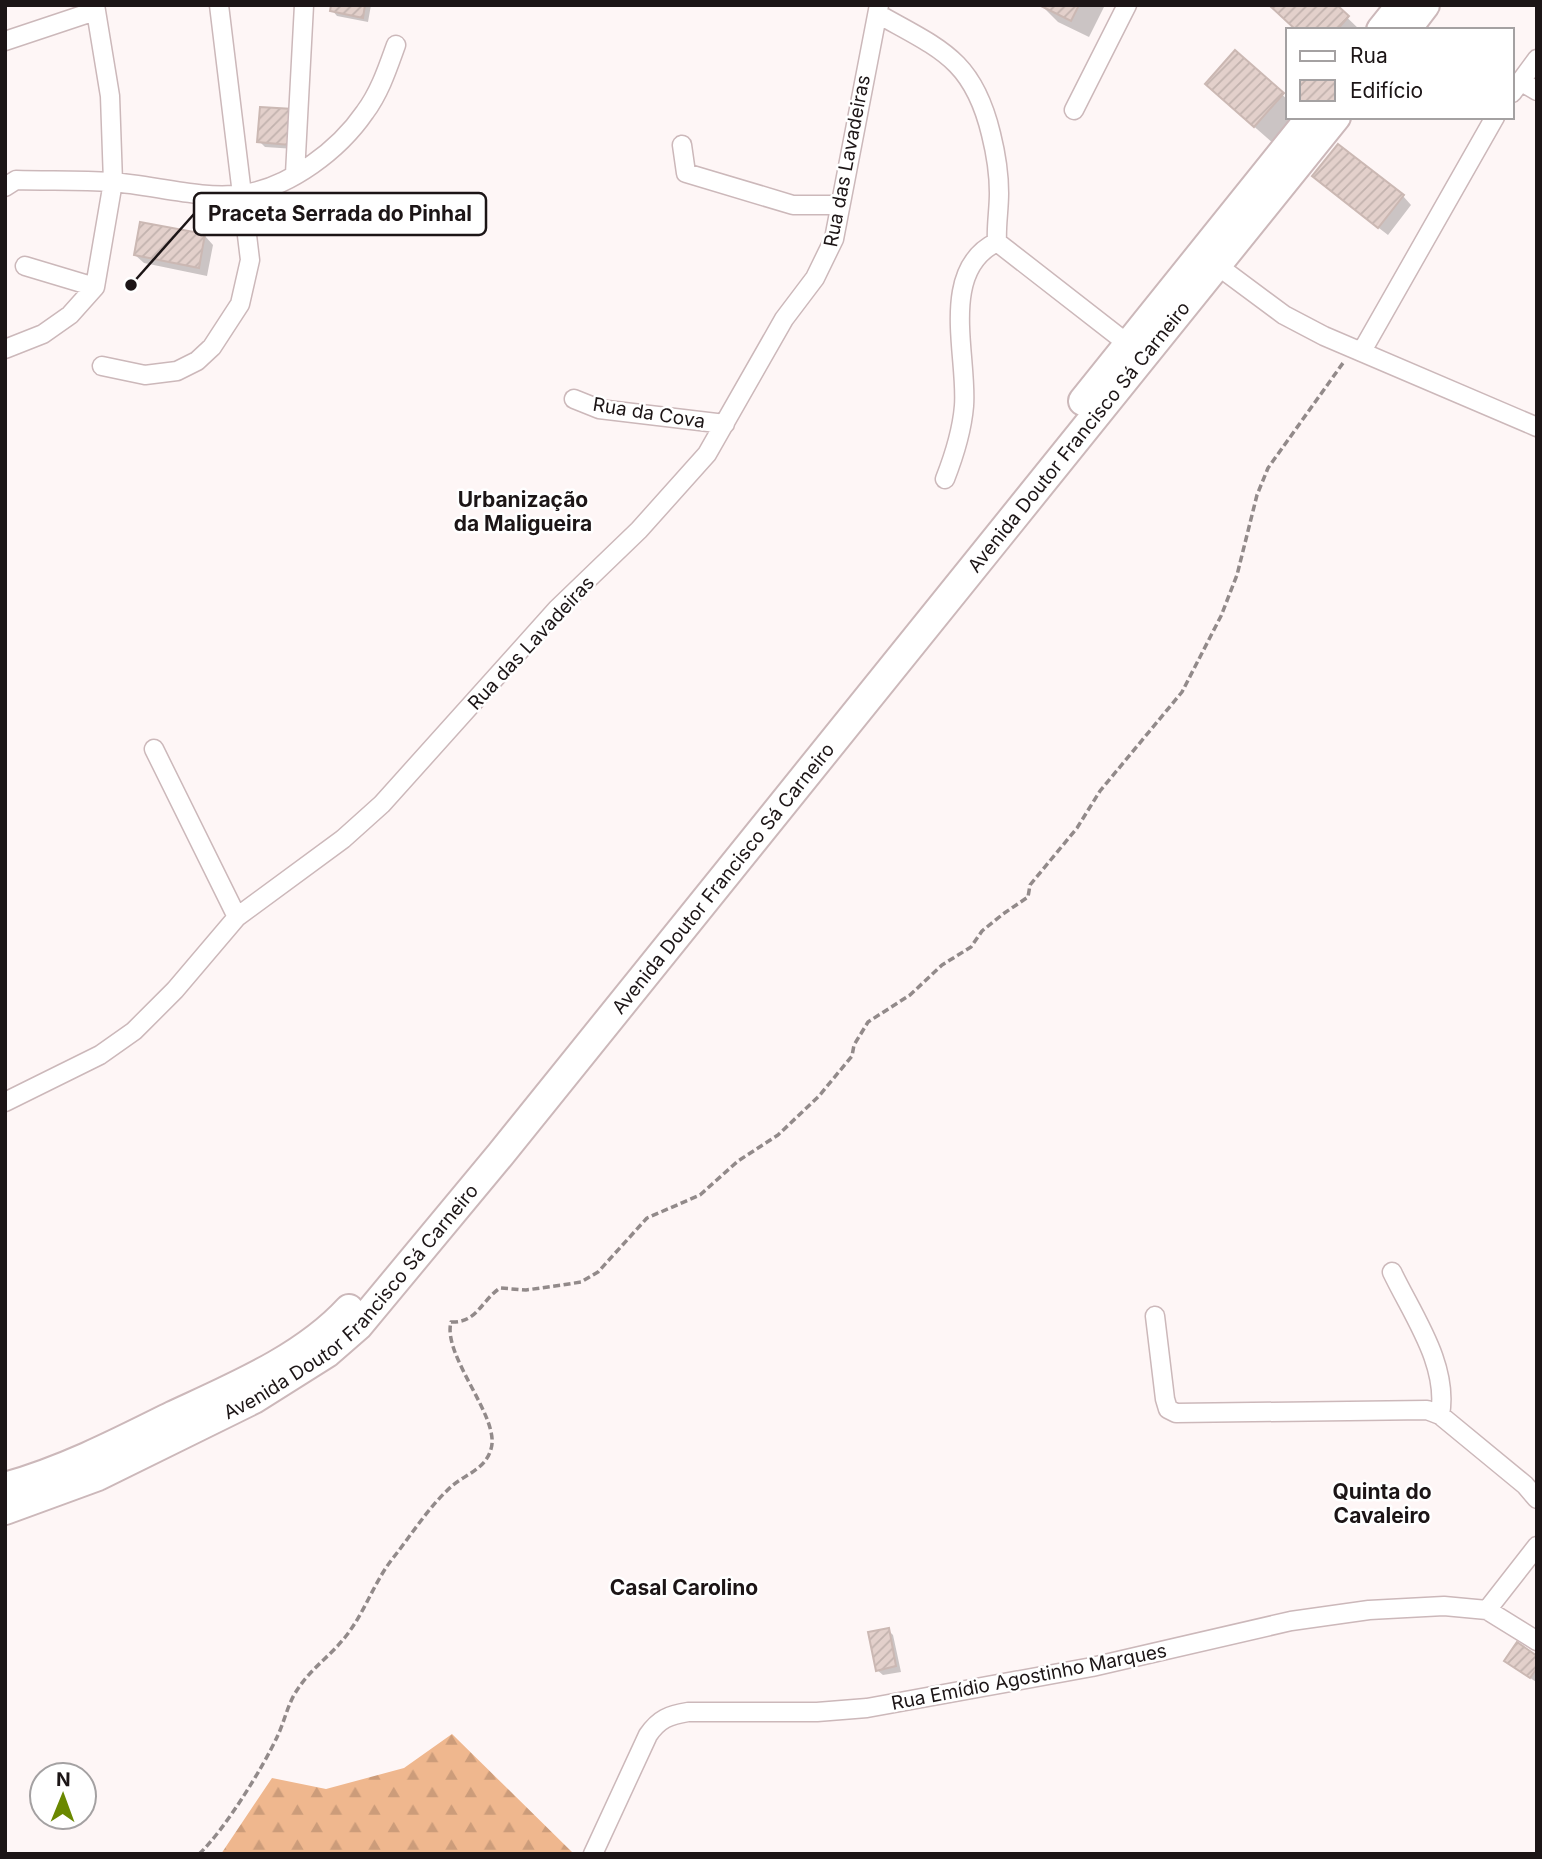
<svg xmlns="http://www.w3.org/2000/svg" width="1542" height="1859" font-family="Inter,sans-serif">
<style>
.forest{fill:url(#forest-firs)}
.shadow{fill:#0003}
.building{fill:url(#building-hatch);stroke:#cbb8b3;stroke-width:2}
.lines{fill:none;stroke-linecap:round;stroke-linejoin:round}
.minor-casing{stroke:#ccb8ba;stroke-width:21}
.primary-casing{stroke:#ccb8ba;stroke-width:32}
.path{stroke:#928a8a;stroke-width:3.5;stroke-dasharray:7 3.5;stroke-linecap:butt}
.minor{stroke:#fff;stroke-width:18}
.primary{stroke:#fff;stroke-width:28}
.labels{text-anchor:middle;dominant-baseline:central;stroke-width:5;stroke-linejoin:round;paint-order:stroke}
.street-label{font-size:19px;fill:#1c1516;stroke:#fff}
.neighbourhood-label{font-size:21px;font-weight:bold;fill:#1c1516;stroke:#fff}
.leader{fill:none;stroke:#1c1516;stroke-width:2.5}
.callout-dot{fill:#1c1516;stroke:#fff;stroke-width:2.5}
.callout{fill:#fff;stroke:#1c1516;stroke-width:2.5}
.callout-label{font-size:21px;text-anchor:middle;font-weight:bold;fill:#1c1516}
</style>
<defs>
<pattern id="forest-firs" width="22" height="20" patternUnits="userSpaceOnUse" patternTransform="scale(1.75)"><rect width="22" height="20" fill="#efb78e"/><path d="M5 1l3.5 6h-7zM16 11l3.5 6h-7z" fill="#cc9c7a"/></pattern>
<pattern id="building-hatch" width="6" height="6" patternUnits="userSpaceOnUse" patternTransform="scale(1.75)"><rect width="6" height="6" fill="#e3d0cb"/><path d="M-1 1l2-2M0 6l6-6M5 7l2-2" fill="none" stroke="#c2b2ae"/></pattern>
</defs>
<rect width="100%" height="100%" fill="#fef6f6"/>
<path class="forest" d="M 452,1734 L 574,1854 L 221,1854 L 272,1778 L 326,1789 L 404,1768 Z"/>
<path class="shadow" d="M 333,5 L 371,5 L 368,22 L 337,16 L 332,10 Z
M 1041,5 L 1105,5 L 1089,37 L 1058,22 Z
M 1334,5 L 1360,30 L 1297,30 L 1272,6 Z
M 1235,52 L 1288,100 L 1288,117 L 1296,117 L 1273,143 L 1225,101 Z
M 262,108 L 295,149 L 265,147 L 259,141 Z
M 1323,185 L 1403,196 L 1411,205 L 1388,235 Z
M 205,236 L 213,245 L 207,276 L 144,263 L 135,255 Z
M 888,1630 L 893,1635 L 901,1672 L 883,1675 L 877,1670 Z
M 1537,1658 L 1536,1682 L 1506,1661 Z"/>
<path class="building" d="M 331,5 L 365,5 L 363,18 L 330,11 Z
M 1039,5 L 1079,5 L 1071,21 Z
M 1337,5 L 1349,16 L 1337,30 L 1296,30 L 1270,6 Z
M 1235,50 L 1284,93 L 1254,127 L 1205,84 Z
M 260,107 L 293,109 L 290,145 L 257,142 Z
M 1338,144 L 1404,195 L 1378,228 L 1312,176 Z
M 140,222 L 205,234 L 199,268 L 134,255 Z
M 889,1628 L 896,1666 L 876,1671 L 868,1632 Z
M 1517,1642 L 1537,1656 L 1537,1668 L 1530,1678 L 1504,1661 Z"/>
<g class="lines">
<g class="minor-casing">
<path id="minor" d="M 878,14 C 940,49 973,59 991,134 C 996,154 999,174 999,193 C 999,210 996,226 997,242 L 1128,344
M 5,41 L 95,11
M 1520,81 L 1537,91
M 1512,93 L 1537,59
M 1074,110 L 1127,5
M 682,145 L 686,173 L 793,205 L 840,205
M 295,174 L 304,5
M 5,187 L 16,180 C 47,181 80,180 111,182 C 155,185 200,200 244,194 C 290,187 339,150 365,112 C 380,92 388,67 396,45
M 25,266 L 95,287
M 1218,266 L 1284,315 L 1324,336 L 1537,427
M 5,349 L 43,334 L 70,315 L 95,287 L 113,182 L 110,96 L 95,5
M 1362,351 L 1495,117
M 102,366 L 145,375 L 177,371 L 197,361 L 212,347 L 240,304 L 250,260 L 219,5
M 574,399 L 599,409 L 725,424
M 945,479 C 954,456 962,430 964,406 C 968,357 938,270 997,242
M 154,749 L 237,917
M 5,1102 L 100,1055 L 134,1031 L 175,990 L 237,917 L 343,839 L 382,804 L 557,609 L 639,530 L 707,454 L 784,319 L 815,278 L 834,239 L 879,5
M 1392,1272 C 1413,1316 1449,1365 1440,1415
M 1155,1316 L 1165,1399 L 1168,1409 L 1176,1413 L 1427,1410 L 1440,1415 L 1525,1485 L 1537,1499
M 1487,1610 L 1537,1546
M 593,1854 L 648,1735 C 659,1719 669,1715 688,1712 L 817,1712 L 867,1708 L 1092,1667 L 1291,1621 L 1369,1610 L 1444,1606 L 1487,1610 L 1537,1641"/>
</g>
<g class="primary-casing">
<g id="primary">
<path d="M 1381,30 L 1401,5"/>
<path d="M 1406,30 L 1425,5"/>
<path d="M 1083,401 L 1311,117"/>
<path d="M 5,1487 C 63,1471 118,1443 172,1416 C 232,1388 303,1359 349,1309"/>
<path id="s1" d="M 5,1510 L 98,1476 L 254,1399 L 327,1353 L 358,1326 L 500,1155 L 1336,117"/>
</g>
</g>
<path class="path" d="M 199,1854 C 224,1831 264,1766 278,1735 C 284,1722 287,1708 294,1695 C 309,1669 329,1658 346,1636 C 365,1612 374,1582 393,1558 C 412,1534 430,1505 453,1485 C 467,1474 486,1468 491,1449 C 501,1418 442,1356 451,1322 C 477,1323 481,1301 500,1288 L 526,1290 L 562,1285 L 581,1282 L 598,1272 L 647,1218 L 700,1195 L 738,1161 L 778,1135 L 819,1096 L 852,1056 L 854,1045 L 868,1022 L 910,995 L 942,965 L 971,947 L 982,931 L 1003,914 L 1028,897 L 1030,885 L 1077,828 L 1100,791 L 1182,692 L 1221,616 L 1237,575 L 1257,495 L 1268,468 L 1343,363"/>
<use href="#minor" class="minor"/>
<use href="#primary" class="primary"/>
</g>
<g class="labels">
<g class="street-label">
<text transform="translate(847 161) rotate(-79)">Rua das Lavadeiras</text>
<text transform="translate(649 413) rotate(9)">Rua da Cova</text>
<text stroke="none"><textPath href="#s1" startOffset="1545">Avenida Doutor Francisco Sá Carneiro</textPath></text>
<text transform="translate(531 643) rotate(-47)">Rua das Lavadeiras</text>
<text stroke="none"><textPath href="#s1" startOffset="978">Avenida Doutor Francisco Sá Carneiro</textPath></text>
<text stroke="none"><textPath href="#s1" startOffset="411">Avenida Doutor Francisco Sá Carneiro</textPath></text>
<text transform="translate(1029 1677) rotate(-11)">Rua Emídio Agostinho Marques</text>
</g>
<g class="neighbourhood-label">
<text x="523" y="499">Urbanização<tspan x="523" dy="24">da Maligueira</tspan></text>
<text x="1382" y="1491">Quinta do<tspan x="1382" dy="24">Cavaleiro</tspan></text>
<text x="684" y="1587">Casal Carolino</text>
</g>
</g>
<path class="leader" d="M131 285L194 214"/>
<circle class="callout-dot" cx="131" cy="285" r="7"/>
<rect class="callout" x="194" y="193" width="292" height="42" rx="7"/>
<g class="callout-label">
<text x="340" y="221">Praceta Serrada do Pinhal</text>
</g>
<rect width="1542" height="1859" fill="none" stroke="#1c1516" stroke-width="14"/>
<rect x="1286" y="28" width="228" height="91" fill="#ffffff" stroke="#a4a1a2" stroke-width="2"/>
<rect x="1300" y="51" width="35" height="10" fill="#ffffff" stroke="#a4a1a2" stroke-width="2"/>
<text x="1350" y="63" font-size="21" fill="#1c1516">Rua</text>
<rect x="1300" y="80" width="35" height="21" fill="url(#building-hatch)" stroke="#a4a1a2" stroke-width="2"/>
<text x="1350" y="98" font-size="21" fill="#1c1516">Edifício</text>
<g transform="translate(63 1796) rotate(1)"><circle r="33" fill="#ffffff" stroke="#a4a1a2" stroke-width="2"/>
<path d="M0-5L12 26L0 18L-12 26Z" fill="#6a8800"/>
<text y="-10" font-size="19" font-weight="bold" text-anchor="middle" fill="#1c1516">N</text>
</g>
</svg>
